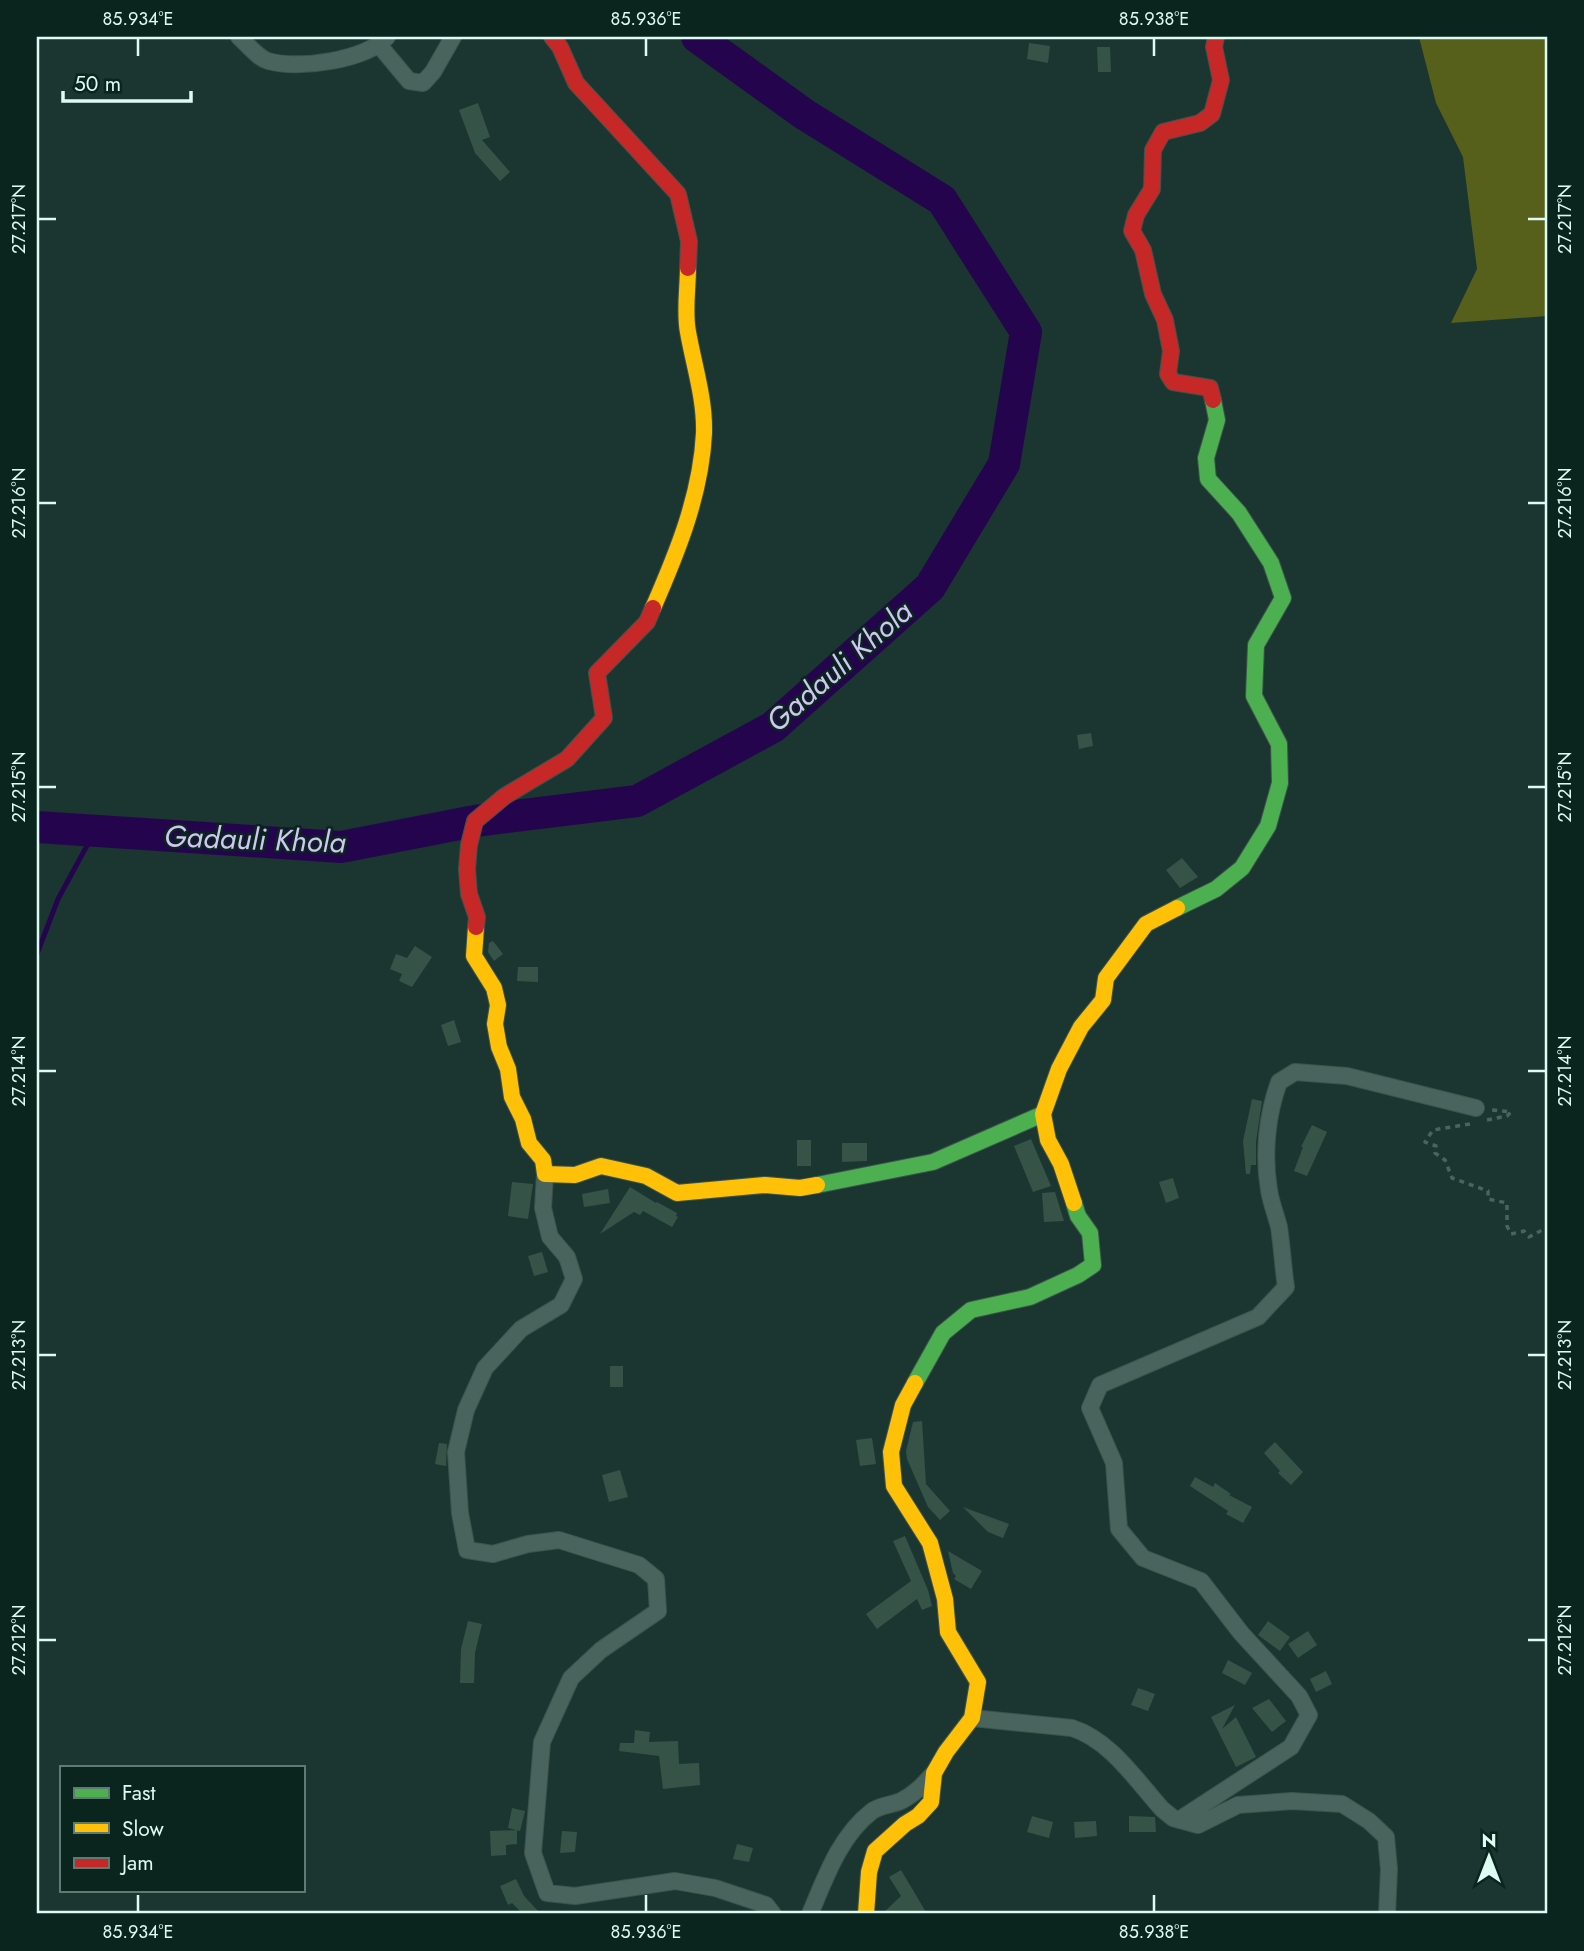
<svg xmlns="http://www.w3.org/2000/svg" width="1584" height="1951" font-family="Jost,sans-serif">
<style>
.forest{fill:#56601b}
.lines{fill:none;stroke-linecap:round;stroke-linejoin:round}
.stream{stroke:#24054d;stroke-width:5}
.river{stroke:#24054d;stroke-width:32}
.building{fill:#365348}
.street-casing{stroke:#3d534d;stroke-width:18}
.fast-casing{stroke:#3d534d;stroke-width:18}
.slow-casing{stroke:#3d534d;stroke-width:18}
.jam-casing{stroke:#3d534d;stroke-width:18}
.path{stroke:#4b635e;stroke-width:3.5;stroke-dasharray:5 5;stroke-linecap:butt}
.street{stroke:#48645d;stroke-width:16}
.fast{stroke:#4caf50;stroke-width:16}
.slow{stroke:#ffc107;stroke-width:16}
.jam{stroke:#c62828;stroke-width:16}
.ticks{fill:none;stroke:#ddfbf2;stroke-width:2.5}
.labels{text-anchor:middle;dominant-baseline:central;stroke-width:5;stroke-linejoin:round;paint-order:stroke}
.water-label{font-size:30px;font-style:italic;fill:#d0c6f3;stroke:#0a241e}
.neatline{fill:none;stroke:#ddfbf2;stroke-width:2.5}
.ticks-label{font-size:18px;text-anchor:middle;fill:#ddfbf2}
</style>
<rect width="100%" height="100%" fill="#1b3630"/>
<path class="forest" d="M 1419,37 L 1547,37 L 1547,316 L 1451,323 L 1477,269 L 1463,157 L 1436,103 Z"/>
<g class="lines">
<path class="stream" d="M 37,954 L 58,899 L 95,831"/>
<path class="river" d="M 37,827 L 341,847 L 475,821 L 637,801 L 773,727 L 930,587 L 1004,464 L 1026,332 L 942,200 L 804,114 L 697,37"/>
</g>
<path class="building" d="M 1029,43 L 1050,46 L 1048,63 L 1027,59 Z
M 1097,47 L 1110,47 L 1111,72 L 1098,72 Z
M 478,103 L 490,137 L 482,140 L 510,172 L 500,181 L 475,153 L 459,110 Z
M 1091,733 L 1093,746 L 1079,749 L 1077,735 Z
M 1182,858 L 1198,877 L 1180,888 L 1166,870 Z
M 493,941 L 503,954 L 494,961 L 488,952 L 489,943 Z
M 415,946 L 432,957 L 412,987 L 399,981 L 402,974 L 390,969 L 396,954 L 407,958 Z
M 518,967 L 538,967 L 538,982 L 517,981 Z
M 454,1020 L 461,1042 L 448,1046 L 441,1025 Z
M 1252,1099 L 1262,1101 L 1256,1142 L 1256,1165 L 1251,1165 L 1250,1174 L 1246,1174 L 1243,1141 Z
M 1312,1125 L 1327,1132 L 1307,1176 L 1294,1171 L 1303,1147 L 1301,1147 Z
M 1031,1139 L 1051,1186 L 1033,1192 L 1014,1146 Z
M 797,1140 L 811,1140 L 811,1166 L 797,1166 Z
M 842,1143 L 867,1143 L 867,1161 L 842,1162 Z
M 1173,1178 L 1179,1198 L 1166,1203 L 1159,1182 Z
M 512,1182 L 533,1184 L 528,1219 L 508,1216 Z
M 630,1187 L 656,1203 L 657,1202 L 677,1213 L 676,1216 L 678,1217 L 672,1227 L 643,1211 L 640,1215 L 634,1212 L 600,1234 Z
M 608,1189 L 610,1203 L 584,1207 L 582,1194 Z
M 1055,1192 L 1064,1221 L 1044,1222 L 1042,1193 Z
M 542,1252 L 548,1272 L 534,1276 L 528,1256 Z
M 610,1366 L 623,1366 L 623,1387 L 610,1387 Z
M 922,1421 L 926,1484 L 950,1511 L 940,1520 L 928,1507 L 907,1459 L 906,1451 L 913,1422 Z
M 872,1438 L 876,1464 L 860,1466 L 856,1440 Z
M 1275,1442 L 1303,1472 L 1291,1485 L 1278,1473 L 1280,1471 L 1264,1453 Z
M 439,1443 L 447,1444 L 446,1466 L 435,1464 Z
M 620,1470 L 628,1497 L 609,1502 L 602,1475 Z
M 1195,1477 L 1213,1487 L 1215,1483 L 1231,1494 L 1229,1495 L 1252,1507 L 1243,1523 L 1226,1514 L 1228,1511 L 1190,1486 Z
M 963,1507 L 1009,1524 L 1003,1538 L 988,1532 Z
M 905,1536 L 928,1590 L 932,1606 L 922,1610 L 917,1599 L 877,1629 L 866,1614 L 911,1581 L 893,1541 Z
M 948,1551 L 982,1571 L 971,1589 L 954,1579 L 956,1576 L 953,1573 Z
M 468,1621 L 482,1624 L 475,1653 L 474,1683 L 460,1683 L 461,1649 Z
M 1268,1621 L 1290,1637 L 1280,1651 L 1258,1635 Z
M 1308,1631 L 1317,1645 L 1298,1658 L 1288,1644 Z
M 1228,1660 L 1252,1673 L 1245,1685 L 1222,1673 Z
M 1326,1671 L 1332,1684 L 1316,1692 L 1310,1679 Z
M 1138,1688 L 1155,1694 L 1148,1711 L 1131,1705 Z
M 1269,1699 L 1286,1721 L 1272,1732 L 1252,1708 Z
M 1235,1705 L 1222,1729 L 1236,1717 L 1256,1757 L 1236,1767 L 1211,1717 Z
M 635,1730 L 650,1732 L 649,1742 L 678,1741 L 679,1764 L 699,1763 L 700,1785 L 663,1789 L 659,1756 L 619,1751 L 620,1743 L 634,1743 Z
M 512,1808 L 525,1811 L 520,1831 L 508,1828 Z
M 1032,1816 L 1053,1822 L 1049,1838 L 1027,1832 Z
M 1129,1816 L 1155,1817 L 1156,1832 L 1129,1832 Z
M 1096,1821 L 1097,1836 L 1075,1838 L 1074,1822 Z
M 517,1830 L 517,1844 L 506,1845 L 506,1855 L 491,1856 L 490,1831 Z
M 562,1831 L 577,1832 L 575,1852 L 560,1853 Z
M 737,1844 L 753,1848 L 749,1862 L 733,1859 Z
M 901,1870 L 913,1890 L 927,1914 L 882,1914 L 901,1896 L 889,1877 Z
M 516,1879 L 524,1896 L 541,1914 L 523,1914 L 512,1903 L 508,1905 L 500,1886 Z"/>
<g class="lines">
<g class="street-casing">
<path id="street" d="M 239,37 C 247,44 258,58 268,61 C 299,70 366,60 387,37
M 379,45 L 409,81 L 423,83 L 433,72 L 453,37
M 545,1174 L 543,1208 L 550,1237 L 567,1257 L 574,1279 L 561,1305 L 521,1329 L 485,1368 L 466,1410 L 456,1452 L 460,1513 L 467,1550 L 493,1554 L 528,1544 L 559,1540 L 639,1565 L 656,1579 L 658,1611 L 601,1650 L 571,1678 L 542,1742 L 533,1853 L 547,1893 L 575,1896 L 675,1881 L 715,1888 L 766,1905 L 773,1914
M 972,1718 L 1072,1728 C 1110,1740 1136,1780 1162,1809 L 1173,1818 L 1198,1825 L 1238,1805 L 1292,1801 L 1342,1804 L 1369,1821 L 1386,1837 L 1389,1869 L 1387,1914
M 1179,1820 L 1291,1747 L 1309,1715 L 1299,1696 L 1241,1633 L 1201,1581 L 1143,1558 L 1119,1529 L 1114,1463 L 1090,1408 L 1100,1385 L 1258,1317 L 1286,1287 C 1283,1267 1282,1247 1279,1227 C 1276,1215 1271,1203 1269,1190 C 1263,1154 1267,1115 1279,1082 L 1295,1072 L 1347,1076 L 1476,1108
M 810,1914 C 825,1879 839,1837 871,1812 C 879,1805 892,1805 901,1801 C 915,1794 924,1784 934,1773"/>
</g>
<g class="fast-casing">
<path id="fast" d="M 1177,908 L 1216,889 L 1242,868 L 1268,826 L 1280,783 L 1279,744 L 1254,696 L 1256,645 L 1283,598 L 1271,563 L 1239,513 L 1208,479 L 1206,458 L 1217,420 L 1213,400
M 817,1185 L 933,1162 L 1043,1114
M 915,1383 L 943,1333 L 971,1310 L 1030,1297 L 1078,1275 L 1093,1265 L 1090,1233 L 1078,1216 L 1074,1203"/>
</g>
<g class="slow-casing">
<path id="slow" d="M 653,608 C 677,553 701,495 704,433 C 705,399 694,366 688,332 C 684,312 688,288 688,268
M 476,927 L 474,956 L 494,988 L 498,1005 L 495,1024 L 499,1047 L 508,1069 L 512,1097 L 523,1119 L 529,1143 L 543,1160 L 545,1174 L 575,1175 L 601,1166 L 646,1176 L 677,1193 L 765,1185 L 800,1188 L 817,1185
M 1074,1203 L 1061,1164 L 1048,1140 L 1043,1114 L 1059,1069 L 1081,1027 L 1103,1000 L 1106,978 L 1146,924 L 1177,908
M 866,1914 L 869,1872 L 875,1851 L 905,1824 L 918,1816 L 931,1802 L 934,1773 L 946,1752 L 972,1718 L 978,1682 L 948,1632 L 945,1599 L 930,1543 L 894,1486 L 891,1452 L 903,1405 L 915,1383"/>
</g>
<g class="jam-casing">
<path id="jam" d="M 552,37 L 560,47 L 576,83 L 678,194 L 689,241 L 688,268
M 1213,400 L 1210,388 L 1173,382 L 1168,374 L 1171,351 L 1165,320 L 1153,294 L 1143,250 L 1132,231 L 1136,215 L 1152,189 L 1153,150 L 1163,132 L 1200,123 L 1212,114 L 1221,80 L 1214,47 L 1216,37
M 476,927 L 477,917 L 469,894 L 467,869 L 469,845 L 475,821 L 505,796 L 567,759 L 604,718 L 597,673 L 647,622 L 653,608"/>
</g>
<path class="path" d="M 1487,1120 L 1507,1116 L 1511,1112 L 1492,1110
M 1470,1124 L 1433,1130 L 1425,1142 L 1436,1146 L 1435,1153 L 1445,1160 L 1452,1178 L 1488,1191 L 1488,1199 L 1507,1203 L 1507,1226 L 1511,1234 L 1524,1231 L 1529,1237 L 1546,1228 L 1547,1229
M 1078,1914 L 1080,1912"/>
<use href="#street" class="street"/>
<use href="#fast" class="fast"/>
<use href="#slow" class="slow"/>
<use href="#jam" class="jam"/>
</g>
<path class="ticks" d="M 138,38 L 138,56M 646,38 L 646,56M 1154,38 L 1154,56M 38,219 L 56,219M 1528,219 L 1546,219M 38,503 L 56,503M 1528,503 L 1546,503M 38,787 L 56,787M 1528,787 L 1546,787M 38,1071 L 56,1071M 1528,1071 L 1546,1071M 38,1355 L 56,1355M 1528,1355 L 1546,1355M 38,1640 L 56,1640M 1528,1640 L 1546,1640M 138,1895 L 138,1912M 646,1895 L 646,1912M 1154,1895 L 1154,1912"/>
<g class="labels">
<g class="water-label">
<text transform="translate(839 666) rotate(-41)">Gadauli Khola</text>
<text transform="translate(255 839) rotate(2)">Gadauli Khola</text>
</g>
</g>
<rect width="1584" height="1951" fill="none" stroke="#0a241e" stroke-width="77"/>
<rect x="60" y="1766" width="245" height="126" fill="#0a241e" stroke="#5e7a73" stroke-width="2"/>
<rect x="74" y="1788" width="35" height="10" fill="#4caf50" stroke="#5e7a73" stroke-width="2"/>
<text x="122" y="1800" font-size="21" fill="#ddfbf2">Fast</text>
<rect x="74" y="1823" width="35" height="10" fill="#ffc107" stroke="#5e7a73" stroke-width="2"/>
<text x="122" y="1836" font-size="21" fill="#ddfbf2">Slow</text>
<rect x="74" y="1858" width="35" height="10" fill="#c62828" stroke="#5e7a73" stroke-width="2"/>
<text x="122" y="1870" font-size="21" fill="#ddfbf2">Jam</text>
<g transform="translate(1489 1857)" stroke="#0a241e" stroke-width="5" paint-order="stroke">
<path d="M0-5L12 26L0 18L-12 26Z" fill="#ddfbf2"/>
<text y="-10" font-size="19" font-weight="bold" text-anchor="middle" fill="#ddfbf2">N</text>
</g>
<path d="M63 91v10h128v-10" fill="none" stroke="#ddfbf2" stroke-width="3.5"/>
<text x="74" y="91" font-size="21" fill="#ddfbf2" stroke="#0a241e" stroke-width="5" paint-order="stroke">50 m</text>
<rect x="38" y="38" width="1508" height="1874" class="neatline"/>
<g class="ticks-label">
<text x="138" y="25">85.934°E</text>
<text x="646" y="25">85.936°E</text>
<text x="1154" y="25">85.938°E</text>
<text transform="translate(19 219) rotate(-90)" y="6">27.217°N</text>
<text transform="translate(1565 219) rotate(-90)" y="6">27.217°N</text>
<text transform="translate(19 503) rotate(-90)" y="6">27.216°N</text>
<text transform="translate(1565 503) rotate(-90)" y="6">27.216°N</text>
<text transform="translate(19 787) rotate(-90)" y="6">27.215°N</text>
<text transform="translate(1565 787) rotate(-90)" y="6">27.215°N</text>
<text transform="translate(19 1071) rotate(-90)" y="6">27.214°N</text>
<text transform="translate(1565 1071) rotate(-90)" y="6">27.214°N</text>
<text transform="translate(19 1355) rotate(-90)" y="6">27.213°N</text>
<text transform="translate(1565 1355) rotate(-90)" y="6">27.213°N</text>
<text transform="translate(19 1640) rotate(-90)" y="6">27.212°N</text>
<text transform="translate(1565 1640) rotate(-90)" y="6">27.212°N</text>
<text x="138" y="1938">85.934°E</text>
<text x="646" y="1938">85.936°E</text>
<text x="1154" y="1938">85.938°E</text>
</g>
</svg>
